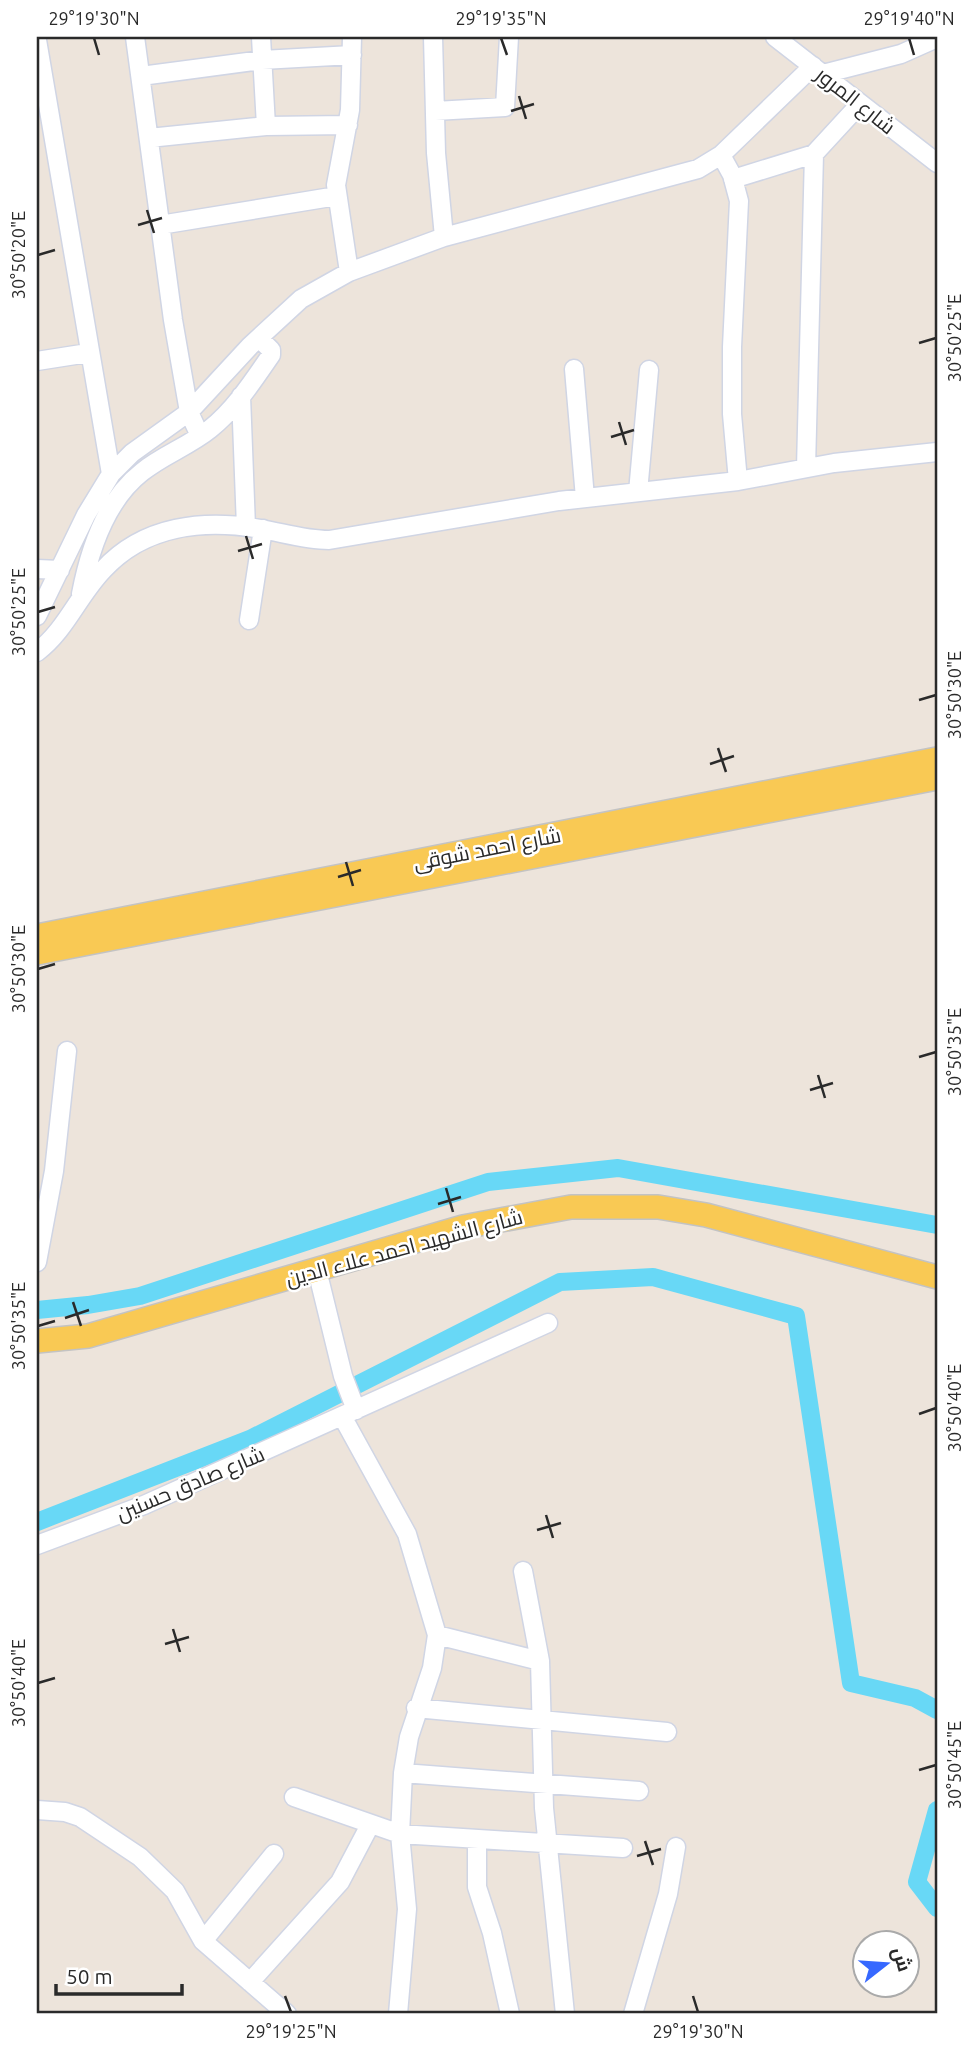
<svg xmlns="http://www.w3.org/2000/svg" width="974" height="2051" font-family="Ubuntu,Cairo,sans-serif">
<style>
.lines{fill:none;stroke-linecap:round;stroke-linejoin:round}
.canal{stroke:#68d8f6;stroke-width:18}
.minor-casing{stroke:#d0d5e4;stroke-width:21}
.major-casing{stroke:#c3c3c3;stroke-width:26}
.minor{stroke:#fff;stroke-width:18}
.major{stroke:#f9c954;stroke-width:23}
.ticks{fill:none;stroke:#2a2a2a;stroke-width:2.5}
.labels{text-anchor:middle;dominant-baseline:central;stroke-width:5;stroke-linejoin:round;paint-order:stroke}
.street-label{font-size:21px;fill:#2a2a2a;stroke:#fff}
.neatline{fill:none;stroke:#2a2a2a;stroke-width:2.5}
.ticks-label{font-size:18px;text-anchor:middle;fill:#2a2a2a}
</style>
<rect width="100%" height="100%" fill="#ede4db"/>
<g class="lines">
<path class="canal" d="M 37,1310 L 88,1305 L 140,1296 L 488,1182 L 618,1168 L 937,1225
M 37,1522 L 250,1439 L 560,1282 L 653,1277 L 796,1316 L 851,1683 L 915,1698 L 937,1710
M 937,1810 L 917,1882 L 937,1908"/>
<g class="minor-casing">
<path id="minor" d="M 135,37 L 173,320 L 189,412 L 200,436
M 261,37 L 266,126
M 433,37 L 436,153 L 444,237
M 775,37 L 937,163
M 37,40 L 111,474
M 823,74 L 901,54 L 937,38
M 141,76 L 262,60 L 352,55
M 435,111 L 505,107 L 509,37
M 149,138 L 266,126 L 348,125
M 721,155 L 732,175 L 739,201 L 732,347 L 732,414 L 738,481
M 733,179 L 814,154
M 160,225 L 337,196
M 349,272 L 336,185 L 350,110 L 352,37
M 37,361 L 88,353
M 574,369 L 585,498
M 241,396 L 246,527
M 806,468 L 814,154 L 860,104
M 638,492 L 649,370
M 37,569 L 60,570
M 81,594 C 89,552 106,500 142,472 C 163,455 189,446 210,429 C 235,409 253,381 271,355 L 271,350 L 259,338
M 37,616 L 86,515 L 111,474 L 132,453 L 189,412 L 250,346 L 301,299 L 349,272 L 444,237 L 698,169 L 721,155 L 813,66
M 249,620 L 263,529
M 37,652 C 66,630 78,596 103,570 C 144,525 204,519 261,529 C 284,533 305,540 329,540 L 559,501 L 738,481 L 834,463 L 937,452
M 37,1262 L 54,1171 L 67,1051
M 317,1270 L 343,1376 L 356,1410
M 342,1416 L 407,1534 L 437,1635 L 432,1668 L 409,1737 L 403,1773 L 400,1834 L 407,1909 L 398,2014
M 37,1545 L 144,1505 L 548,1323
M 523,1571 L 540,1661 L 544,1808 L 565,2014
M 437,1635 L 540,1661
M 416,1708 L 667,1732
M 403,1773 L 639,1791
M 294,1797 L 400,1834 L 623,1848
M 37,1810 L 65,1812 L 80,1817 L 140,1857 L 175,1891 L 203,1941 L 287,2014
M 477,1839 L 477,1887 L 492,1933 L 510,2014
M 203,1941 L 274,1854
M 250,1982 L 340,1882 L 370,1825
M 633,2014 L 668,1894 L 676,1847"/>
</g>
<g class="major-casing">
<path id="major" d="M 37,936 L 937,759
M 37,953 L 937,778
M 37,1341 L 88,1336 L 463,1227 L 571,1207 L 658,1207 L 706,1215 L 937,1277"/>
</g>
<use href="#minor" class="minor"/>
<use href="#major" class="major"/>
</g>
<path class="ticks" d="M 94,38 L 99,55M 501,38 L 507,55M 909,38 L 914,55M 519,96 L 526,119M 511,111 L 534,104M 147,210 L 154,233M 138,225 L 162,218M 38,255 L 55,250M 919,343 L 936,338M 619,422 L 626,445M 611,437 L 634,430M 246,536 L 253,559M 238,551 L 262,544M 38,612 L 55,607M 919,700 L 936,695M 718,748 L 726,772M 710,764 L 734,756M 346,862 L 353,886M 338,877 L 361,870M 38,969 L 55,964M 919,1057 L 936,1052M 818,1075 L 825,1098M 810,1090 L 833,1083M 446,1188 L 453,1212M 438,1204 L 461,1197M 73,1302 L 81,1326M 65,1318 L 89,1310M 38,1326 L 55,1321M 919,1414 L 936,1408M 546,1515 L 553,1538M 537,1530 L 561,1523M 173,1629 L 180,1652M 165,1644 L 189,1637M 38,1683 L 55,1678M 919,1770 L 936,1765M 645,1841 L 653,1865M 637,1856 L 661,1849M 285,1996 L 291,2012M 693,1996 L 698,2012"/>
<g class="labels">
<g class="street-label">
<text transform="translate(856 100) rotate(38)">شارع المرور</text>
<text transform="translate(487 848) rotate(-11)">شارع احمد شوقى</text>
<text transform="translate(404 1247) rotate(-15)">شارع الشهيد احمد علاء الدين</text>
<text transform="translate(190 1483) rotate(-23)">شارع صادق حسنين</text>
</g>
</g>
<rect width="974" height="2051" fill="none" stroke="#ffffff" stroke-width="77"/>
<g transform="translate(886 1964) rotate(73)"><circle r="33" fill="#ffffff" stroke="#aaaaaa" stroke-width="2"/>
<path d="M0-5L12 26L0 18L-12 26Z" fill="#3668ff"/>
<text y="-10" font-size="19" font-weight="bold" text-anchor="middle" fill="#2a2a2a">ش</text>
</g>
<path d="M56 1984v10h126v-10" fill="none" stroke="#2a2a2a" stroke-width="3.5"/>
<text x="66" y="1984" font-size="21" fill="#2a2a2a" stroke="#ffffff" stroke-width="5" paint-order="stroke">50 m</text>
<rect x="38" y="38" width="898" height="1974" class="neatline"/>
<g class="ticks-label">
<text x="94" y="25">29°19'30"N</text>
<text x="501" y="25">29°19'35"N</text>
<text x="909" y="25">29°19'40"N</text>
<text transform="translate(19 255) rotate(-90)" y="6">30°50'20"E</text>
<text transform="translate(955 338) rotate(-90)" y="6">30°50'25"E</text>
<text transform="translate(19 612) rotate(-90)" y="6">30°50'25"E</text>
<text transform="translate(955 695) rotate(-90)" y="6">30°50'30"E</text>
<text transform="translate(19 969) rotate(-90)" y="6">30°50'30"E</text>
<text transform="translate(955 1052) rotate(-90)" y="6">30°50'35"E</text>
<text transform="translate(19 1326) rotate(-90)" y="6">30°50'35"E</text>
<text transform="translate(955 1408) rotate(-90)" y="6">30°50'40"E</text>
<text transform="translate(19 1683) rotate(-90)" y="6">30°50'40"E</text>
<text transform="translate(955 1765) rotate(-90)" y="6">30°50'45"E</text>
<text x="291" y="2038">29°19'25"N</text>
<text x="698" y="2038">29°19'30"N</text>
</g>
</svg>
